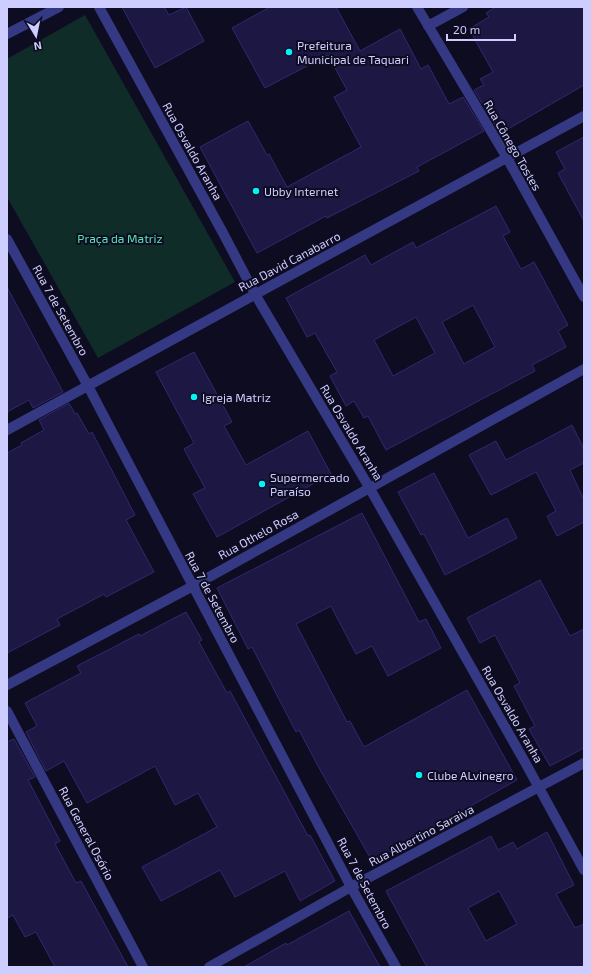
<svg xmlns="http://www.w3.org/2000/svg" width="591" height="974" font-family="'Exo 2',sans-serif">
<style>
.green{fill:#0f2c28}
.building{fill:#1d1743;stroke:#312870;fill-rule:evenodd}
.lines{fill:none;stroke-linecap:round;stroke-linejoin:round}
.minor{stroke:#353883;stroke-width:10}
.poi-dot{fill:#00f3f8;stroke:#0e0c21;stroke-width:1.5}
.labels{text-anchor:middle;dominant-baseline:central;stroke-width:4;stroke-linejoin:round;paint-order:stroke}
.poi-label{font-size:12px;fill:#cecdff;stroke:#0e0c21;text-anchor:start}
.street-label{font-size:12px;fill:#cecdff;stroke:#0e0c21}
.park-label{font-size:12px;fill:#54e4b4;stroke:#0e0c21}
</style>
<rect width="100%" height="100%" fill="#0e0c21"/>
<path class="green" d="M 85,15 L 235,282 L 98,358 L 7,197 L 7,59 Z"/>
<path class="building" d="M 122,7 L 164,7 L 169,15 L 186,7 L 204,41 L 155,68 Z
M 270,7 L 336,7 L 360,51 L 400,29 L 421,69 L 428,65 L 449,104 L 463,97 L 484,131 L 417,167 L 419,171 L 327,218 L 326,216 L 257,253 L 200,147 L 248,121 L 267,155 L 269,154 L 287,187 L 361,147 L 334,97 L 347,90 L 328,55 L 265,88 L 232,28 Z
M 496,7 L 584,7 L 584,85 L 508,129 L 503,121 L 495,125 L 474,90 L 484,85 L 480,79 L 493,72 L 469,29 L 489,17 L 486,13 Z
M 584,137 L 584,221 L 558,173 L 565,169 L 556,152 Z
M 496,206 L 510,232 L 503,236 L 521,269 L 534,262 L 568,325 L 558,331 L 566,347 L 532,365 L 535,371 L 386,450 L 368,416 L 364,418 L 354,401 L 346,406 L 330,376 L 337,372 L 315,333 L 307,337 L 286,298 L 365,255 L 371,265 L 413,242 L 416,248 ZM 473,305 L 495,347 L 464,364 L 442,322 ZM 416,317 L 435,353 L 393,376 L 374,340 Z
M 7,287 L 63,392 L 33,408 L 29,400 L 7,412 Z
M 194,352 L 232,422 L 224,426 L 246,465 L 308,431 L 331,474 L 217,537 L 193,494 L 205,488 L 184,449 L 194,443 L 156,372 Z
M 69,403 L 75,414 L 77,413 L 89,434 L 92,432 L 135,515 L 126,520 L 154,572 L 106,597 L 104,594 L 57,619 L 60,625 L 7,653 L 7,453 L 22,445 L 21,443 L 44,430 L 39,420 Z
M 572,425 L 584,449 L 584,463 L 570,470 L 584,500 L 584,522 L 557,536 L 547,516 L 556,511 L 536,472 L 491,495 L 469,455 L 496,441 L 506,460 Z
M 434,473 L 468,538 L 507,518 L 517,538 L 445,575 L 424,534 L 421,535 L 398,492 Z
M 362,513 L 419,622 L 426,619 L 441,648 L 388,676 L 372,646 L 356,654 L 331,606 L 296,624 L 347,722 L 350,721 L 364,747 L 467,690 L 517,780 L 372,861 L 318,766 L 299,730 L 296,732 L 252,647 L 248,649 L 217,588 Z
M 540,580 L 570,636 L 584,629 L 584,748 L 550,766 L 529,729 L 535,726 L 514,686 L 520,683 L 495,635 L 480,643 L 467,618 Z
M 186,612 L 202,640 L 199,642 L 227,693 L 230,691 L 308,836 L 310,835 L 335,881 L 300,901 L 285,871 L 235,897 L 220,870 L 161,901 L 142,867 L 217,827 L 198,793 L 175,805 L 155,766 L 87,803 L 64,761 L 46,771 L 26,732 L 37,726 L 25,703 L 81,673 L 77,666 L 139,634 L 140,636 Z
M 14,739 L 35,777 L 28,780 L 60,841 L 55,844 L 76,883 L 81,881 L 128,967 L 55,967 L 36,932 L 25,937 L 13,915 L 7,918 L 7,742 Z
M 547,832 L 574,885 L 556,894 L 575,928 L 584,924 L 584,967 L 427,967 L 386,891 L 491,836 L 498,850 L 513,842 L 517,849 ZM 499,891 L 517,924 L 486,941 L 468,908 Z
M 349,911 L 380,967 L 244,967 L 286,943 L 287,945 Z"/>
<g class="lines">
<path class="minor" d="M 99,7 L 223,233 L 255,294 L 369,487 L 526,764 L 584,870
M 417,7 L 507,158 L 584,297
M 428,26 L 463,7
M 7,34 L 59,7
M 7,239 L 88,386 L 351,887 L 396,967
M 7,430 L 276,283 L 584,116
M 7,685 L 193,586 L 584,369
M 7,711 L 143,967
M 209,967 L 351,887 L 584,763"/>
</g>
<g class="poi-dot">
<circle cx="289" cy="52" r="4"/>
<circle cx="256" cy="191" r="4"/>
<circle cx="194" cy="397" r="4"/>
<circle cx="262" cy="484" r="4"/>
<circle cx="419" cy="775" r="4"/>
</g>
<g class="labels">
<g class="poi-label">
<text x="297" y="45">Prefeitura<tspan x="297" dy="14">Municipal de Taquari</tspan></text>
<text x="264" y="191">Ubby Internet</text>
<text x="202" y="397">Igreja Matriz</text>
<text x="270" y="477">Supermercado<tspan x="270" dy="14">Paraíso</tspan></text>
<text x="427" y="775">Clube ALvinegro</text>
</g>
<g class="street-label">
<text transform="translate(513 145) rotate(60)">Rua Cônego Tostes</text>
<text transform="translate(193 151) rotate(61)">Rua Osvaldo Aranha</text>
<text transform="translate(289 261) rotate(-28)">Rua David Canabarro</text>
<text transform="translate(61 310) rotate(61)">Rua 7 de Setembro</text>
<text transform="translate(352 432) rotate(59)">Rua Osvaldo Aranha</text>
<text transform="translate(258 534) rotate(-29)">Rua Othelo Rosa</text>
<text transform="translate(213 597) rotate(62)">Rua 7 de Setembro</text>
<text transform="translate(513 714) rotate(60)">Rua Osvaldo Aranha</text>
<text transform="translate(87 833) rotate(62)">Rua General Osório</text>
<text transform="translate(421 835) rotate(-28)">Rua Albertino Saraiva</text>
<text transform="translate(365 883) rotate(62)">Rua 7 de Setembro</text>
</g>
<g class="park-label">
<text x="120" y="238">Praça da Matriz</text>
</g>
</g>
<rect width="591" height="974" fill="none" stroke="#cecdff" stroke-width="16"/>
<g transform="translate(36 36) rotate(170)" stroke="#0e0c21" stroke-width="3" paint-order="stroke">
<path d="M0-3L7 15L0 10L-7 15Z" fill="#cecdff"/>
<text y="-6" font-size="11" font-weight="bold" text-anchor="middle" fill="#cecdff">N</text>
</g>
<path d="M447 34v6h68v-6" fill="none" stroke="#cecdff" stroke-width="2"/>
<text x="453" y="34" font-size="12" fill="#cecdff" stroke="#0e0c21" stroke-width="3" paint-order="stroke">20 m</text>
</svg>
